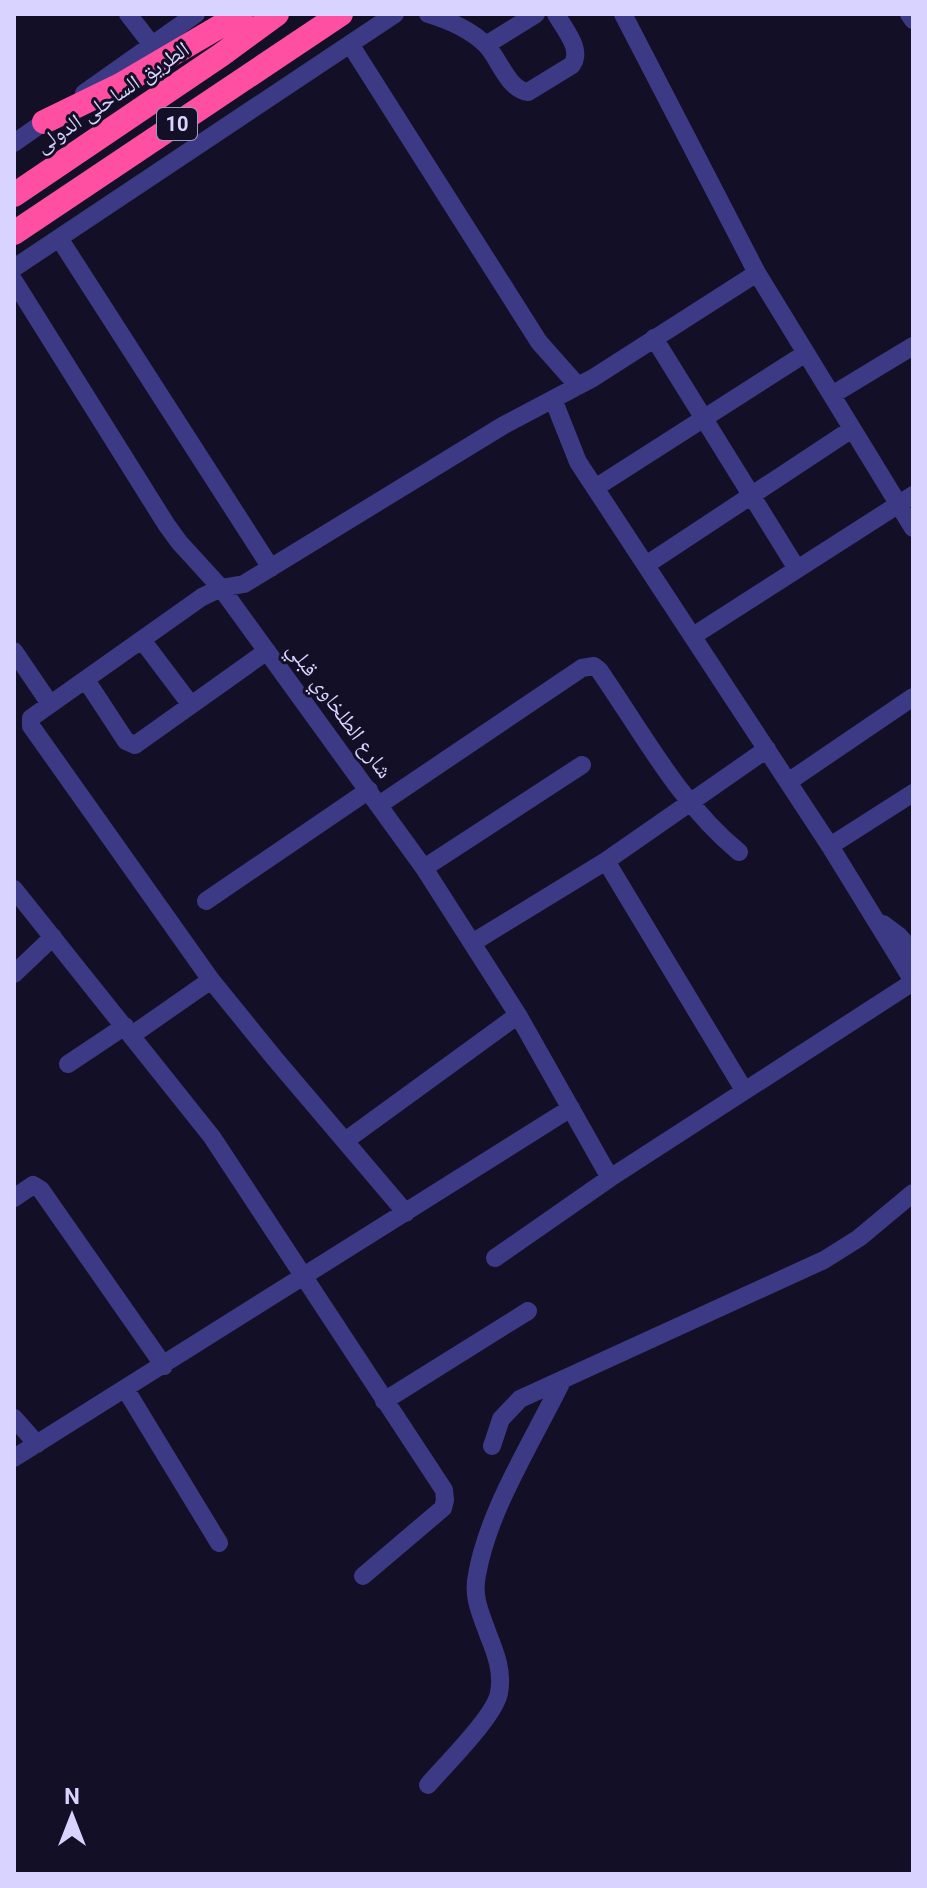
<svg xmlns="http://www.w3.org/2000/svg" width="927" height="1888" font-family="Roboto,'Noto Naskh Arabic',sans-serif">
<style>
.lines{fill:none;stroke-linecap:round;stroke-linejoin:round}
.minor{stroke:#3d3a85;stroke-width:18}
.highway{stroke:#ff4fa3;stroke-width:24}
.labels{text-anchor:middle;dominant-baseline:central;stroke-width:6;stroke-linejoin:round;paint-order:stroke}
.shield{fill:#130f26;stroke:#9e99be;stroke-width:2}
.shield-label{font-size:20px;font-weight:bold;fill:#d9d4ff}
.street-label{font-size:22px;fill:#d9d4ff;stroke:#130f26}
</style>
<rect width="100%" height="100%" fill="#130f26"/>
<g class="lines">
<path class="minor" d="M 128,14 L 152,45
M 428,14 C 448,20 471,30 486,45 C 499,58 508,90 528,92 L 572,65 C 583,49 564,29 556,14
M 623,14 L 757,273 L 913,528
M 909,14 L 913,20
M 350,44 L 539,342 L 578,386
M 486,45 L 536,14
M 84,93 L 196,14
M 14,143 L 54,115
M 59,238 L 271,568
M 14,268 L 395,14
M 14,281 L 166,524 L 179,542 L 221,588 L 424,868 L 518,1015 L 610,1178
M 654,338 L 797,569
M 832,395 L 913,346
M 553,399 L 578,462 L 830,846 L 913,981
M 595,488 L 806,353
M 646,565 L 852,429
M 693,636 L 913,495
M 142,640 L 191,705
M 14,651 L 50,704
M 86,680 L 126,741 L 135,745 L 267,651
M 788,782 L 913,697
M 379,805 L 582,668 L 594,666 L 599,670 C 642,732 680,804 739,852
M 830,846 L 913,793
M 606,861 L 744,1090
M 424,868 L 582,765
M 14,889 L 212,1137 L 444,1490 L 445,1500 L 443,1508 L 363,1576
M 206,901 L 369,790
M 883,924 L 899,936 L 913,952
M 472,943 L 606,861 L 767,749
M 14,974 L 53,937
M 132,1035 L 211,980
M 68,1064 L 125,1026
M 345,1141 L 518,1015
M 14,1198 L 33,1185 L 41,1190 L 164,1366
M 406,1213 L 276,1060 L 211,980 L 31,726 L 31,718 L 202,597 L 221,588 L 244,584 L 504,425 L 593,378 L 757,273
M 495,1258 L 610,1178 L 913,982
M 126,1390 L 219,1543
M 384,1401 L 528,1311
M 14,1418 L 37,1444
M 492,1446 L 501,1419 L 520,1399 L 824,1260 L 859,1238 L 913,1193
M 14,1458 L 571,1108
M 428,1785 C 445,1765 495,1716 499,1693 C 503,1672 496,1654 488,1634 C 481,1614 472,1597 477,1575 C 488,1510 534,1439 563,1379"/>
<path class="highway" d="M 44,122 L 120,85 L 241,14
M 14,195 L 221,55 L 277,14
M 14,233 L 341,14"/>
</g>
<g class="labels">
<rect class="shield" x="157" y="108" width="40" height="32" rx="6"/>
<g class="shield-label">
<text x="177" y="124">10</text>
</g>
<g class="street-label">
<text transform="translate(112 97) rotate(-34)">الطريق الساحلى الدولى</text>
<text transform="translate(340 710) rotate(54)">شارع الطلخاوي قبلي</text>
</g>
</g>
<rect width="927" height="1888" fill="none" stroke="#d9d4ff" stroke-width="32"/>
<g transform="translate(72 1816)" stroke="#130f26" stroke-width="6" paint-order="stroke">
<path d="M0-6L14 30L0 20L-14 30Z" fill="#d9d4ff"/>
<text y="-12" font-size="22" font-weight="bold" text-anchor="middle" fill="#d9d4ff">N</text>
</g>
</svg>
